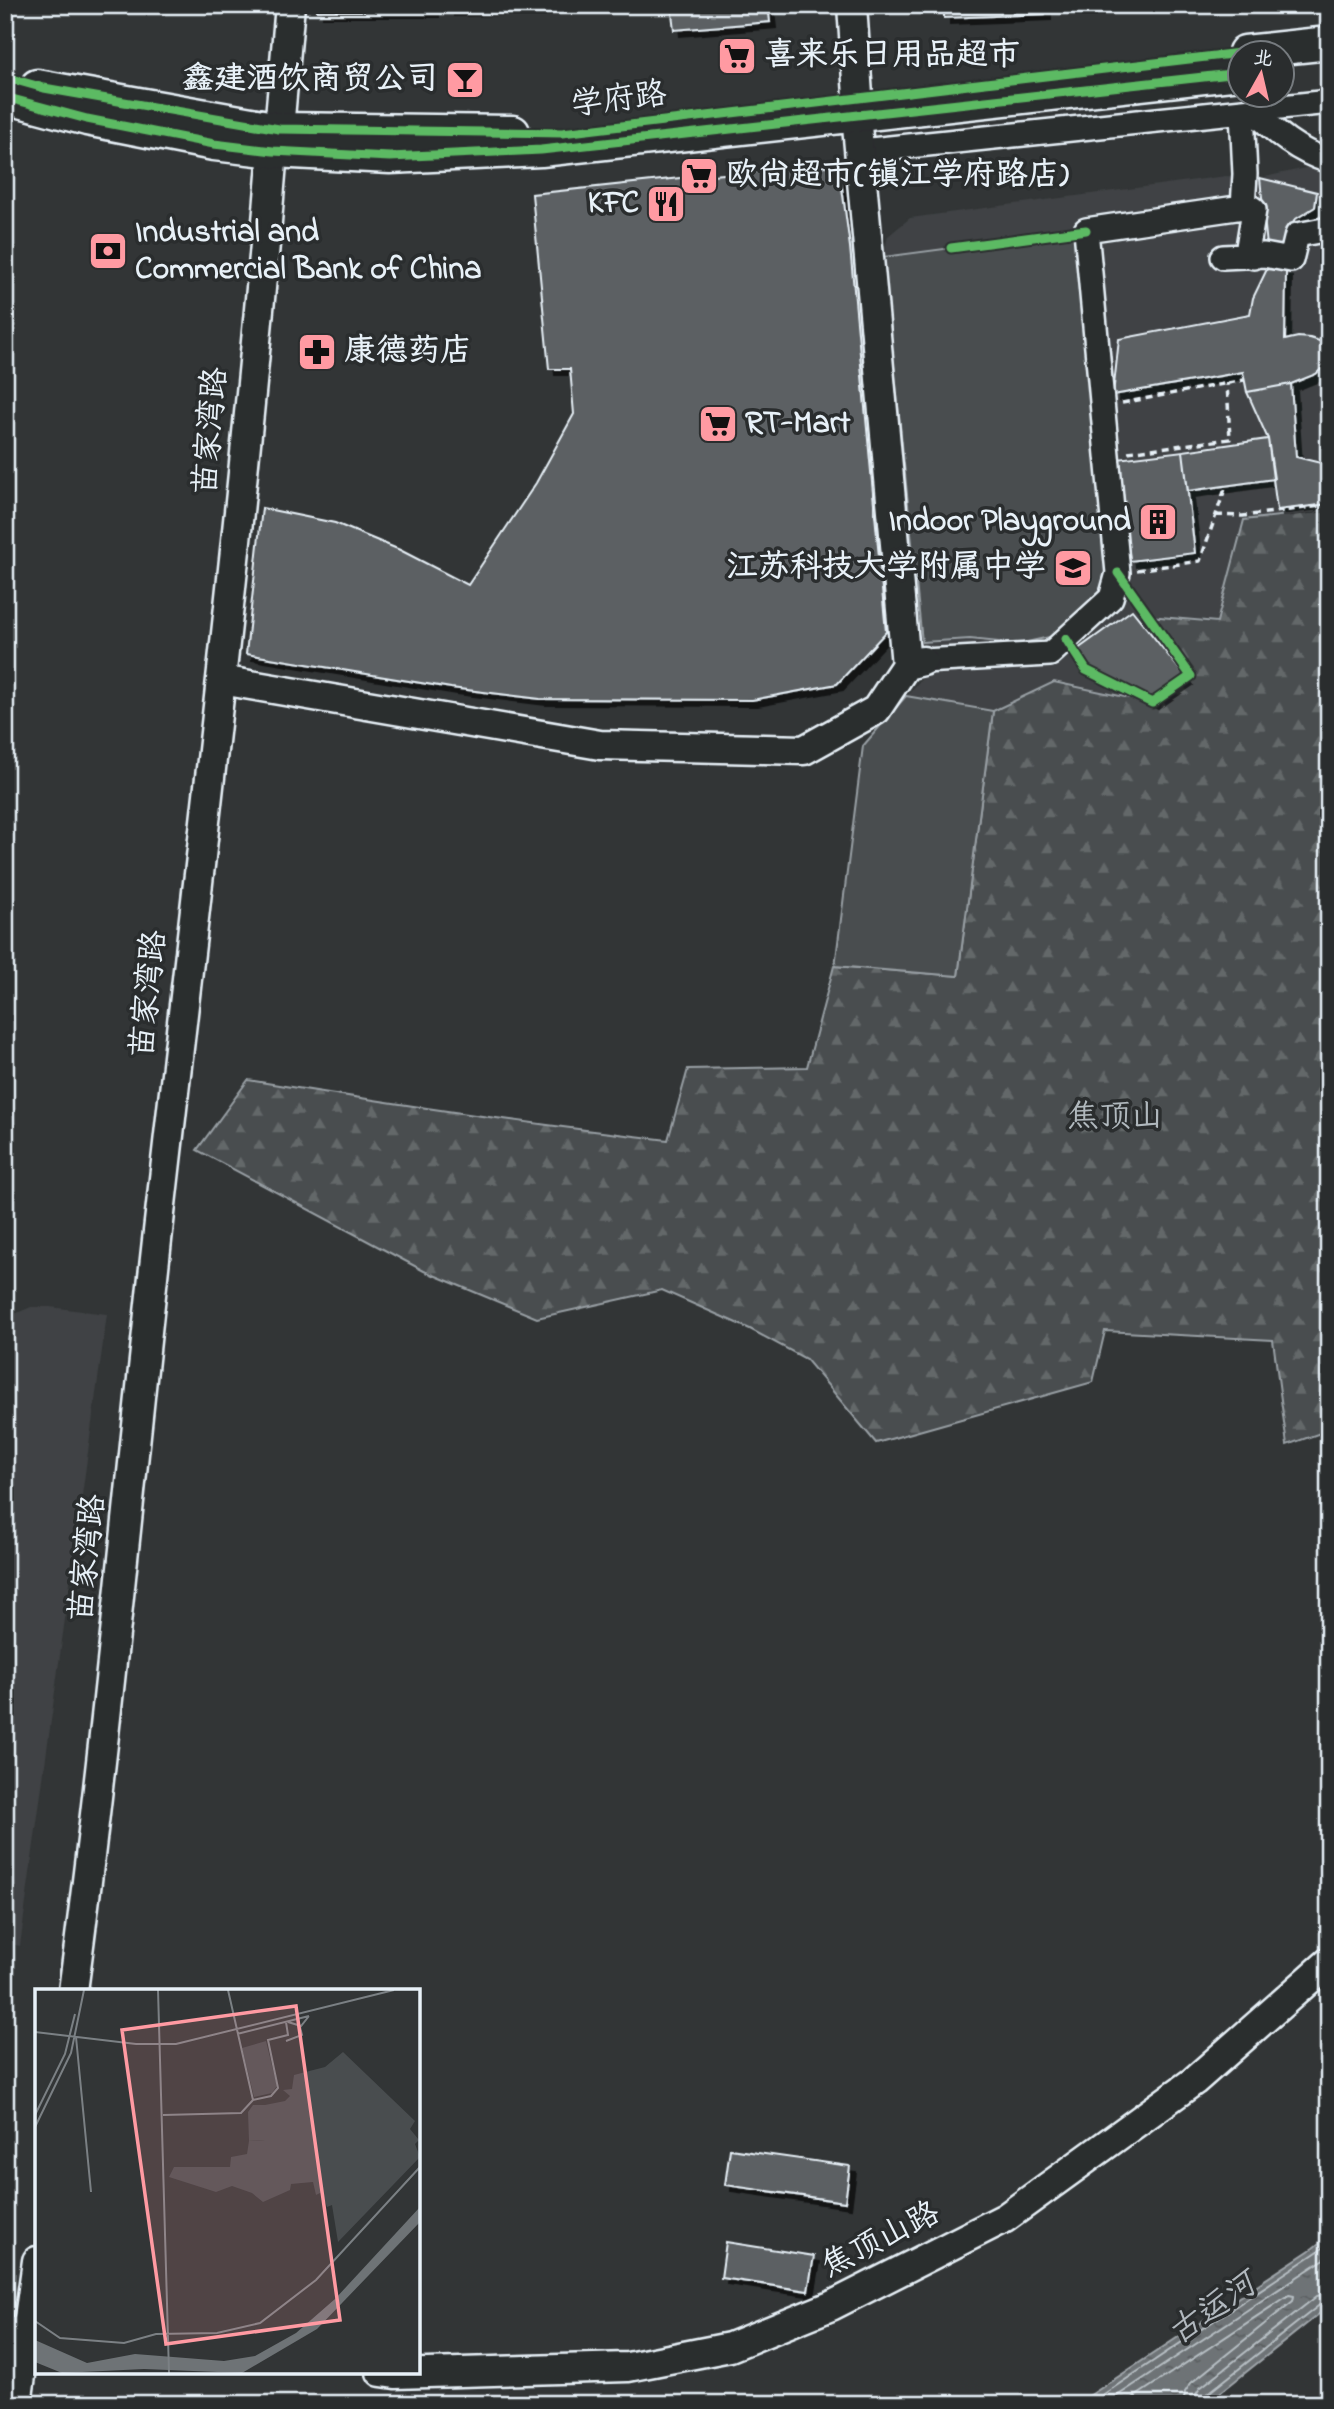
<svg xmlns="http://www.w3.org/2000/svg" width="1334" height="2409" font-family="'Indie Flower','LXGW WenKai TC',sans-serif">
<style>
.built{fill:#3f4244}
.forest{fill:url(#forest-firs);stroke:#989fa4;stroke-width:2}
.pitch{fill:#494d4f;stroke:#989fa4;stroke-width:2}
.water{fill:url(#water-ripples);stroke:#9fa5aa;stroke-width:2}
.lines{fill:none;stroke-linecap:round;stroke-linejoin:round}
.shore{stroke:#b7bfc4;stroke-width:2}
.building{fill:#5c6063;stroke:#e8f1f8;stroke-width:2;filter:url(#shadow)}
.minor-casing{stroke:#e8f1f8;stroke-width:28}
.tertiary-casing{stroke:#e8f1f8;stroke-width:33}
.secondary-casing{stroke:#e8f1f8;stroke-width:37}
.path{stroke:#e8f1f8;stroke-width:3.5;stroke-dasharray:7 5;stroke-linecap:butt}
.minor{stroke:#2a2d2e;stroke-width:23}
.tertiary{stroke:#2a2d2e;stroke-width:28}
.secondary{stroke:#2a2d2e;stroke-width:32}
.cycleway-casing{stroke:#2a2d2e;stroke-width:13}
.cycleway{stroke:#5cba63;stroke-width:9}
.labels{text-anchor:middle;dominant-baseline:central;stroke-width:7;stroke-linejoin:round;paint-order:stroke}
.poi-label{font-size:32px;font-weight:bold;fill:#e8f1f8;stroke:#2a2d2e;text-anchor:start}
.street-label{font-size:32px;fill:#e8f1f8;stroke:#2a2d2e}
.park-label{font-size:32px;fill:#b0b8bd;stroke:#2a2d2e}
.water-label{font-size:33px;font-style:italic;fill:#b1b8be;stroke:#2a2d2e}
.inset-road{fill:none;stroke:#7b8084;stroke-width:2}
.view{fill:#ff9aa2;fill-opacity:0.15;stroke:#ff9aa2;stroke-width:3.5}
.inset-edge{fill:none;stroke:#e8f1f8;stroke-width:3.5}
</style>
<defs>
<pattern id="forest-firs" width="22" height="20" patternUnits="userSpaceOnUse" patternTransform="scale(1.75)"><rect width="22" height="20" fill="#494d4f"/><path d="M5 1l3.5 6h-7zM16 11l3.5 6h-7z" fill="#636769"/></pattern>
<pattern id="water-ripples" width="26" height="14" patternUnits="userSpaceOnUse" patternTransform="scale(1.75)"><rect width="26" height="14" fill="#6e7376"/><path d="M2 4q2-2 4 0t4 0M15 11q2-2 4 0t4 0" fill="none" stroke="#5a5e60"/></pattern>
<filter id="shadow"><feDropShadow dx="6" dy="6" stdDeviation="0" flood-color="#0009"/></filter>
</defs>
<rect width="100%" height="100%" fill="#323536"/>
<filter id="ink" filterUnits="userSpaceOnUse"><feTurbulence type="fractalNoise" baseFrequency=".0143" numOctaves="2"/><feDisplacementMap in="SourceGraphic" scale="14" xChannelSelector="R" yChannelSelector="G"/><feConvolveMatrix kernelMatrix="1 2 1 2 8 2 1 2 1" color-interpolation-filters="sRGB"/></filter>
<g filter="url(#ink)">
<path class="built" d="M 1329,163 L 1329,510 L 1244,520 L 1217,622 L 1149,616 L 1191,676 L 1152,703 L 1054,682 L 994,711 L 863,746 L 924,676 L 883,257 L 888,236 L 910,218 L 1226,176 L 1260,178 Z
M 31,1307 L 50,1307 L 107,1314 L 20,1946 L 5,1943 L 5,1328 L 10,1316 Z"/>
<path class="forest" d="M 1329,510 L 1329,1430 L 1287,1445 L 1273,1340 L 1105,1331 L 1093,1382 L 876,1443 L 806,1359 L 750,1329 L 662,1290 L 537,1318 L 424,1271 L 197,1150 L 248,1080 C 388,1103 527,1124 668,1140 L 688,1069 L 807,1067 L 834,966 L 958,976 L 993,711 L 1054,682 L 1153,703 L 1191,676 L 1148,616 L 1217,622 L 1244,520 Z"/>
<path class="pitch" d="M 1074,232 L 1109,538 L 1105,579 L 1096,597 L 1063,634 L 1018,644 L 970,639 L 922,642 L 883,257 Z
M 906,696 L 993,711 L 958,976 L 835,966 L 863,746 Z"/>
<path class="water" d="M 1329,2235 L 1329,2306 L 1206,2404 L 1077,2404 L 1313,2248 Z"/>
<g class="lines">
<path class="shore" d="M 1089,2404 L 1329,2244
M 1105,2404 L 1329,2256
M 1124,2404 L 1289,2295 L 1294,2296 L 1293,2301 L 1191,2383 L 1185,2392 L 1183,2404
M 1194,2404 L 1195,2396 L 1200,2388 L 1317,2296 L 1329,2293
M 1202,2404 L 1206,2395 L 1322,2303 L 1329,2301"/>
</g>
<path class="building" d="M 317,5 L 433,5 L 433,11 L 317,11 Z
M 448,5 L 498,5 L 498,9 L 448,10 Z
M 671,5 L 768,5 L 770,22 L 674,30 Z
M 944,5 L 1045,5 L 1045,14 L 944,18 Z
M 839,165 L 850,247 L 886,632 L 837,684 L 752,700 L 540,699 L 451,688 L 246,654 L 262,508 L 335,523 L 400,550 L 468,585 L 536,483 L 574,414 L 570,369 L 549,369 L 532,194 L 699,176 Z
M 1260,178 L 1317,192 L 1315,207 L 1294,220 L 1290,248 L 1267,246 Z
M 1267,269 L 1286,271 L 1285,340 L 1298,337 L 1310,338 L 1329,344 L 1329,362 L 1316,374 L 1291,384 L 1247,392 L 1243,372 L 1113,395 L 1119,339 L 1250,314 L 1253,298 Z
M 1291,384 L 1296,457 L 1329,465 L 1329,504 L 1277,510 L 1268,439 L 1247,392 Z
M 1268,439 L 1274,479 L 1188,491 L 1183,451 Z
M 1183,451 L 1195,553 L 1130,561 L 1117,459 Z
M 1132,610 L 1187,679 L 1152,703 L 1086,670 L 1074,652 Z
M 730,2149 L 850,2166 L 845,2202 L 725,2185 Z
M 726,2242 L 814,2256 L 808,2291 L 721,2278 Z"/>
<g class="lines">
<g class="minor-casing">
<path id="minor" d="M 1253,110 C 1276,133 1297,151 1329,161
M 861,151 L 1329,102
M 1243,207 L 1252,208 L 1254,210 L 1248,247 L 1254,257
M 1223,257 L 1264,255 L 1291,260 L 1297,235 L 1329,229
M 923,661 L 1050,654 L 1111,598 L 1118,573 L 1086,230 L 1243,207 L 1245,174 L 1242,112
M 5,2328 L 27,2331"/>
</g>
<g class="tertiary-casing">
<path id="tertiary" d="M 852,5 L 858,96 L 856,115 L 906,665 L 923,661
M 221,680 L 600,745 L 804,750 L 876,710 L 906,665
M 73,1991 C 108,1729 131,1467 161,1205 C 201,854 244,503 273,151 L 279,129 L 290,5
M 381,2372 L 395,2374 L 628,2367 L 730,2347 L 831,2306 L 1005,2218 L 1194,2081 L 1329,1962
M 17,2404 L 37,2261"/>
</g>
<g class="secondary-casing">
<path id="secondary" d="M 1245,52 L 1329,43
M 37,86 L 279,129 L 513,132
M 5,97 L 87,119 L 214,144 L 273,151 L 390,157 L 541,150 L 1240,73"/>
</g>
<path class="path" d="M 1122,403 L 1244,380
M 1128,452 L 1230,439 L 1227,383
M 1216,515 L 1243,516 L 1329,505
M 1137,570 L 1200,561 L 1226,486"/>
<use href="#minor" class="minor"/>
<use href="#tertiary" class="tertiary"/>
<use href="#secondary" class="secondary"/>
<g class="cycleway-casing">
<path id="cycleway" d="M 5,77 L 44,88 L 279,129 L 562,133 L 1240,53
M 5,97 L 87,119 L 214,144 L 273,151 L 390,157 L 541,150 L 1240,73
M 951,248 L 1086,230
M 1066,639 L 1086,670 L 1152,703 L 1191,676 L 1118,573"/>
</g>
<use href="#cycleway" class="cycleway"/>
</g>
</g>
<defs>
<g id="supermarket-square" transform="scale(2.0125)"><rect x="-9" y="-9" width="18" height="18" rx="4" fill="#ff9aa2" stroke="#2a2d2e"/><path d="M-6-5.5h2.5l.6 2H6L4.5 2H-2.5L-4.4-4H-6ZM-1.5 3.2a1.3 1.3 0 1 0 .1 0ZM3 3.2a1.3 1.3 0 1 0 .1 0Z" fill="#111"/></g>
<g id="bar-square" transform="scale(2.0125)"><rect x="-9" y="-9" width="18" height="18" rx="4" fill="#ff9aa2" stroke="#2a2d2e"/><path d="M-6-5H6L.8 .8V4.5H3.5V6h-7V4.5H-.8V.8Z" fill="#111"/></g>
<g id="restaurant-square" transform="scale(2.0125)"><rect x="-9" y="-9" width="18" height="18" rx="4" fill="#ff9aa2" stroke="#2a2d2e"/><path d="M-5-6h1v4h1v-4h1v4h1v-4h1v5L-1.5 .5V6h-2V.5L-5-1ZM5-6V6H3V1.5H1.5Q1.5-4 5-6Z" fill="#111"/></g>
<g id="bank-square" transform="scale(2.0125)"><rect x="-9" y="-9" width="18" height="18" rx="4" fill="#ff9aa2" stroke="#2a2d2e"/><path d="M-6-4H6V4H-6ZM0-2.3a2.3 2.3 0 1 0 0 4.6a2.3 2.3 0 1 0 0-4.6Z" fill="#111"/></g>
<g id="pharmacy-square" transform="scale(2.0125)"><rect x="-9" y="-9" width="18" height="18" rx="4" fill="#ff9aa2" stroke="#2a2d2e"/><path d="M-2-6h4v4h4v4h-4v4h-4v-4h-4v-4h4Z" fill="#111"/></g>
<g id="building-square" transform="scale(2.0125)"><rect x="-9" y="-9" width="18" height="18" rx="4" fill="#ff9aa2" stroke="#2a2d2e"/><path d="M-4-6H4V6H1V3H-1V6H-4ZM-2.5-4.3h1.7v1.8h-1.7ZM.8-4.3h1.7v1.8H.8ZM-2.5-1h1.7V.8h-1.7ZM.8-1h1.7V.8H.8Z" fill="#111"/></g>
<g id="school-square" transform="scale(2.0125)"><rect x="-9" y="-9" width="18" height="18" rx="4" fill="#ff9aa2" stroke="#2a2d2e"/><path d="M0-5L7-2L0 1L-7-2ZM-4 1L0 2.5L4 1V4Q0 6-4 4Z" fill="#111"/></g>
</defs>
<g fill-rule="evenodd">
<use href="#supermarket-square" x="737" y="56"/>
<use href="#bar-square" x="465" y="80"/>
<use href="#supermarket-square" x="699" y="176"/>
<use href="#restaurant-square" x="666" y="204"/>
<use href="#bank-square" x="108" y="251"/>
<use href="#pharmacy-square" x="317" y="352"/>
<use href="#supermarket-square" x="718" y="424"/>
<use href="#building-square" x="1158" y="522"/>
<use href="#school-square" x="1073" y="568"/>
</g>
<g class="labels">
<g class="poi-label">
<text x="764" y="56">喜来乐日用品超市</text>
<text x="438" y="80" text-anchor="end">鑫建酒饮商贸公司</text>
<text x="726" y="176">欧尚超市(镇江学府路店)</text>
<text x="639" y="204" text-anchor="end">KFC</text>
<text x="135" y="233">Industrial and<tspan x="135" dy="37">Commercial Bank of China</tspan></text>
<text x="344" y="352">康德药店</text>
<text x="745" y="424">RT-Mart</text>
<text x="1131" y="522" text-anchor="end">Indoor Playground</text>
<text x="1046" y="568" text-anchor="end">江苏科技大学附属中学</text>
</g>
<g class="street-label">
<text transform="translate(619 101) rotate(-7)">学府路</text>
<text transform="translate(212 431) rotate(-85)">苗家湾路</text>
<text transform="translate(150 994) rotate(-84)">苗家湾路</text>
<text transform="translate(89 1558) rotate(-84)">苗家湾路</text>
<text transform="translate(881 2241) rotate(-27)">焦顶山路</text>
</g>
<g class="park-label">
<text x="1115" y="1118">焦顶山</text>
</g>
<g class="water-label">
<text transform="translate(1213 2310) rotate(-35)">古运河</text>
</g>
</g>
<g transform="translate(35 1989)">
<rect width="385" height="385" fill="#323536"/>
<path d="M 308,63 L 380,132 L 375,140 L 384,151 L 380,155 L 385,168 L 303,253 L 297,216 L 292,218 L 287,203 L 281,206 L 278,193 L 256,195 L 255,201 L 228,213 L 217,204 L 197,197 L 181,203 L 134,188 L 139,178 L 195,178 L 196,168 L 212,165 L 214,152 L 230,151 L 230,116 L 250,112 L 255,107 L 248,101 L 257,100 L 259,86 L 290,78 Z" fill="#494d4f"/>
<path d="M 231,52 L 242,97 L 237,104 L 219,108 L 207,59 ZM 218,116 L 230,116 L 230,151 L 214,152 L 213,123 Z" fill="#494d4f"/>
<path d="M 385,218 L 385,233 L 282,340 L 207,384 L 109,380 L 27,384 L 0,373 L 0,351 L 52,374 L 100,365 L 189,372 L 220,367 L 261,344 L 300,310 Z" fill="#6e7376"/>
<path class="inset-road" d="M 123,1 L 134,384M 193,1 L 218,111 L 236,107 L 243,99 L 233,51 L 253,46 L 251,33M 253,33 L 266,37 L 274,27M 0,43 L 101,55 L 141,55 L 359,1M 202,45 L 274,27M 41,48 L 56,203M 251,52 L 267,46 L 265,38M 0,126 L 30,65 L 40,25M 128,126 L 206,124 L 218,111M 0,138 L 36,64 L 49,1M 0,332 L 25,349 L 89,354 L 121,345 L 182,344 L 225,334 L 281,291 L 385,178"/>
<path class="view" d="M 261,17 L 305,331 L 131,355 L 87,41 Z"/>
<rect width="385" height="385" class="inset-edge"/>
</g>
<rect width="1334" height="2409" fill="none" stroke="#2a2d2e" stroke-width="28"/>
<rect x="14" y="14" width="1306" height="2381" fill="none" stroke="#e8f1f8" stroke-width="2.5" filter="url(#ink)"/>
<g transform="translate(1261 74) rotate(8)"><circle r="33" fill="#2a2d2e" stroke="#767b7f" stroke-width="2"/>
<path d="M0-5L12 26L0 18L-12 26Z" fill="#ff9aa2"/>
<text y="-10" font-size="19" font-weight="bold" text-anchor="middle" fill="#e8f1f8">北</text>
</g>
</svg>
